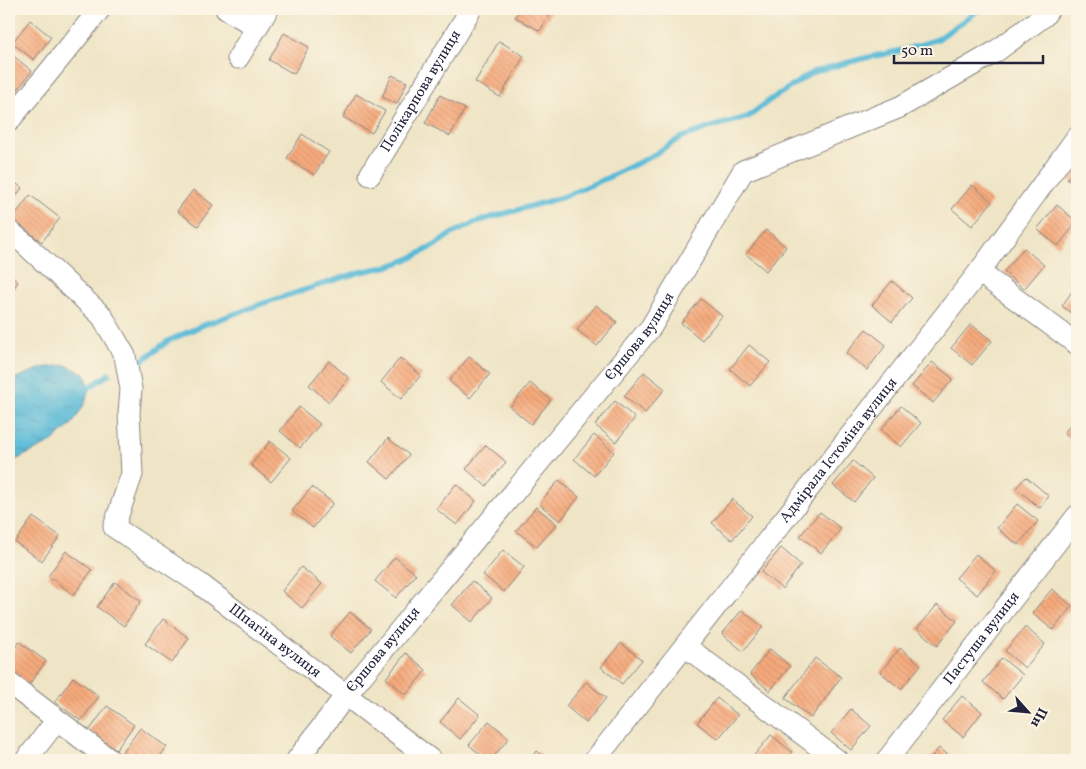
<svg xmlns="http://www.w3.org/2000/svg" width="1086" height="769" font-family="Vollkorn,serif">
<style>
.water{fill:url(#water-ripples);stroke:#3d6e89}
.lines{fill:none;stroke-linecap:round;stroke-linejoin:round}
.stream{stroke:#58bad7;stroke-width:5.5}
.building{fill:url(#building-back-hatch)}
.street-casing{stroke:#888480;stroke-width:23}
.street{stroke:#fff;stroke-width:21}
.labels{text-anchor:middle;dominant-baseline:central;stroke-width:5;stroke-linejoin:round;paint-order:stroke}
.street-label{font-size:15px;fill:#22223b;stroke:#fcf5e5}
</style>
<defs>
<pattern id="water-ripples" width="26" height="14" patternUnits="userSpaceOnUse" patternTransform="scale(1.25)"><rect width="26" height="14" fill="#58bad7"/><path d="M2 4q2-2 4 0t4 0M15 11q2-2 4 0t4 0" fill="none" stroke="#4897b0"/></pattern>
<pattern id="building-back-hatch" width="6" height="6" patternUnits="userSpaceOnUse" patternTransform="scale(1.25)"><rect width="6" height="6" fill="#f6aa7c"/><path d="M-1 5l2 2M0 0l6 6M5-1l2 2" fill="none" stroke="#d3926c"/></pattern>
</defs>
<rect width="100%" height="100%" fill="#fcf5e5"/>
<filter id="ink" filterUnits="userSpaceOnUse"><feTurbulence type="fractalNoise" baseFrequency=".02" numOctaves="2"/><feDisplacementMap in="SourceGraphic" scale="10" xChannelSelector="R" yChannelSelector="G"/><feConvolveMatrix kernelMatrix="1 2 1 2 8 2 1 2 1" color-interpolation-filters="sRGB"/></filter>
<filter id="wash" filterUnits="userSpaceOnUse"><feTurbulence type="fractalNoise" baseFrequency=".0096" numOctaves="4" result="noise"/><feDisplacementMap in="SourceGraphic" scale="20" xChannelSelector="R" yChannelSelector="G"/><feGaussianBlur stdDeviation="1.12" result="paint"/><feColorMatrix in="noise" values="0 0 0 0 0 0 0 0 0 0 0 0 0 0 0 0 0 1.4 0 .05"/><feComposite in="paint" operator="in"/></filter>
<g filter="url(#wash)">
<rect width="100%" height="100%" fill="#efe5c6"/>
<path class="water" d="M 66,365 L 85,374 L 89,387 L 85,403 L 73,423 L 52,442 L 9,463 L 9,381 L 41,368 Z"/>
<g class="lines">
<path class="stream" d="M 143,360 L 168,341 L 201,326 L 264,303 L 360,272 L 390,266 L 411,258 L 434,246 L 451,234 L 479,221 L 563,197 L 607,178 L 650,157 L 680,138 L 711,127 L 748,117 L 770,100 L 813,72 L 861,59 L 903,50 L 938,39 L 980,9
M 84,391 L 109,374"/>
</g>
<g id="blocks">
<path class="building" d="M 520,9 L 553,9 L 540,31 L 515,17 Z
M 30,20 L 51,37 L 34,60 L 12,43 Z
M 284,33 L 309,47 L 294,74 L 269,60 Z
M 499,41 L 524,56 L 500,97 L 475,82 Z
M 11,54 L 32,71 L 14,94 L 9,89 L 9,57 Z
M 392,75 L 407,82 L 397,104 L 382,97 Z
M 356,94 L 385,111 L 372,133 L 343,117 Z
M 440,95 L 465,109 L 450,136 L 425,123 Z
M 302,134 L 329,152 L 314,175 L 287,158 Z
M 1077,167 L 1077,187 L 1067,179 Z
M 9,178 L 22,188 L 9,206 Z
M 972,185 L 992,202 L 972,226 L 952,209 Z
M 193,190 L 213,205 L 198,226 L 177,211 Z
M 30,195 L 60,218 L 42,242 L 12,219 Z
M 1057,205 L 1077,222 L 1058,246 L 1037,229 Z
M 766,230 L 786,247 L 766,271 L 746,254 Z
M 1024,248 L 1044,265 L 1024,289 L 1004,272 Z
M 9,274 L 18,282 L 9,295 Z
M 892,281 L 912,298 L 892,322 L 872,305 Z
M 1077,284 L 1077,317 L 1062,306 Z
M 701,299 L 722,316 L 702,340 L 681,323 Z
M 596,305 L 617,322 L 597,346 L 577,330 Z
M 971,324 L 992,341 L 972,365 L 951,348 Z
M 866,329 L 886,345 L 867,370 L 846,353 Z
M 749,345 L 770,362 L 750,386 L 730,369 Z
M 469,357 L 490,374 L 470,398 L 449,381 Z
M 400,358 L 421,375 L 401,399 L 381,382 Z
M 329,361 L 349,378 L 329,402 L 309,385 Z
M 932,362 L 953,379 L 933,403 L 912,386 Z
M 644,372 L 665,389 L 645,413 L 624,396 Z
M 530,383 L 551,400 L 531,424 L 510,407 Z
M 615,401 L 635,418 L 616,442 L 595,425 Z
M 901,406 L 921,423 L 901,447 L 881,430 Z
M 299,407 L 320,424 L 300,448 L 280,431 Z
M 1077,417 L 1077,444 L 1064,433 Z
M 594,435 L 614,452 L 594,476 L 574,459 Z
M 388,438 L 409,455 L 389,479 L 369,462 Z
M 270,441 L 291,458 L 271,482 L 251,465 Z
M 486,445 L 506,462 L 486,486 L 466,469 Z
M 853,461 L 873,478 L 854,502 L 833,485 Z
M 1026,477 L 1049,496 L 1040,508 L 1016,488 Z
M 559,480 L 579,497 L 560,521 L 539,504 Z
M 456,484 L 476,501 L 457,525 L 436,509 Z
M 312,487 L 333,503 L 313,528 L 292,511 Z
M 732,499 L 752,516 L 732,540 L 712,523 Z
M 1017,504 L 1038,521 L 1018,545 L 997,528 Z
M 536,507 L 557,524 L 537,547 L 516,531 Z
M 820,512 L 841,529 L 821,553 L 800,536 Z
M 33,517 L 60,536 L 42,561 L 15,542 Z
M 781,548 L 801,565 L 782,589 L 761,572 Z
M 503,550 L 524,567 L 504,592 L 483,575 Z
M 66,551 L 92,570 L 74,595 L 48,576 Z
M 976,554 L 996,571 L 977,595 L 956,578 Z
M 395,557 L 416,574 L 396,598 L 375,581 Z
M 301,567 L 322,584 L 302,608 L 282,591 Z
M 472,581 L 492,598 L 472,622 L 452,605 Z
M 115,582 L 141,601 L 124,626 L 97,607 Z
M 1052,589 L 1072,606 L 1053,630 L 1032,613 Z
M 937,605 L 957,621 L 937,646 L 917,629 Z
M 742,610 L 763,627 L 743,651 L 722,634 Z
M 350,612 L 371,629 L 351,653 L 330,636 Z
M 163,619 L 189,638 L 172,663 L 145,644 Z
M 1025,627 L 1045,644 L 1025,668 L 1005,651 Z
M 19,642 L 46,661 L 28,686 L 9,672 L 9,657 Z
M 621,643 L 642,660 L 622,684 L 601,667 Z
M 900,648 L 921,665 L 901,689 L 880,672 Z
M 770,649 L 790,666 L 770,691 L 750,674 Z
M 406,653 L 426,670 L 406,695 L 386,678 Z
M 815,658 L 841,677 L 811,718 L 785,698 Z
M 1002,658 L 1023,675 L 1003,699 L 983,682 Z
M 73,677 L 99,696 L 81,721 L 55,702 Z
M 586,682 L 606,698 L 586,723 L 566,706 Z
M 962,696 L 982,712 L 963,737 L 942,720 Z
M 459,698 L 480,715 L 460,739 L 440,722 Z
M 717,698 L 738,715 L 718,739 L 697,723 Z
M 107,706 L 134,725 L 116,750 L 89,731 Z
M 851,709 L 871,726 L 851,750 L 831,733 Z
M 489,721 L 509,738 L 491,760 L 487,760 L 469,745 Z
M 140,728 L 167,747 L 157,760 L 132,760 L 122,753 Z
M 771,735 L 792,752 L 785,760 L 753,760 L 751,759 Z
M 939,748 L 955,760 L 929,760 Z
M 537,751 L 548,760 L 529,760 Z
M 340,755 L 346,760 L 336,760 Z"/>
</g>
</g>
<g filter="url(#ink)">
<use href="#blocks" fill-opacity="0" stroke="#888480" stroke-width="1"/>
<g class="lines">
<g class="street-casing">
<g id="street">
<path d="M 226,9 L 257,27"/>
<path d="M 238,58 L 268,9"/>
<path d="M 9,121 L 100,9"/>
<path id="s1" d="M 370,175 L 471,9"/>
<path id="s2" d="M 9,231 L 24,243 L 102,316 L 125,356 L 131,389 L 129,413 L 132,474 L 114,527 L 200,584 L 431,760"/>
<path d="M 979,272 L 1077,344"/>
<path d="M 685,646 L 837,760"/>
<path d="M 9,683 L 110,760"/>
<path d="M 26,760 L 57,720"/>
<path id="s3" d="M 297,760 L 346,695 L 651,327 L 743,171 L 900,107 L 995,52 L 1044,16 L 1049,9"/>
<path id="s4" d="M 595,760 L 979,272 L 1077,137"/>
<path id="s5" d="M 887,760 L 1077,516"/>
</g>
</g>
<use href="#street" class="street"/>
</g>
</g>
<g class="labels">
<g class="street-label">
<text stroke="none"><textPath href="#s1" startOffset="98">Полікарпова вулиця</textPath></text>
<text stroke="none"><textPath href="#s3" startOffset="545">Єршова вулиця</textPath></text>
<text stroke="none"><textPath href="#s4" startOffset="394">Адмірала Істоміна вулиця</textPath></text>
<text stroke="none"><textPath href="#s5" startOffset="154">Пастуша вулиця</textPath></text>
<text stroke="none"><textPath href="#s2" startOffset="544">Шпагіна вулиця</textPath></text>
<text stroke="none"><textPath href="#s3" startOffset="140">Єршова вулиця</textPath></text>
</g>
</g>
<rect width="1086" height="769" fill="none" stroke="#fcf5e5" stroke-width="30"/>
<g transform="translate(1028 712) rotate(117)" stroke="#fcf5e5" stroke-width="4" paint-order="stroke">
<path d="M0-4L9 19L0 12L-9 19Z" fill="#22223b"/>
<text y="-8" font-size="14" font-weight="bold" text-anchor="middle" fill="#22223b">Пн</text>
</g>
<path d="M894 55v8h149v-8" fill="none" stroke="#22223b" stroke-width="2.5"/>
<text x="901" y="55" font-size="15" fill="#22223b" stroke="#fcf5e5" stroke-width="4" paint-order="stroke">50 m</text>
</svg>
